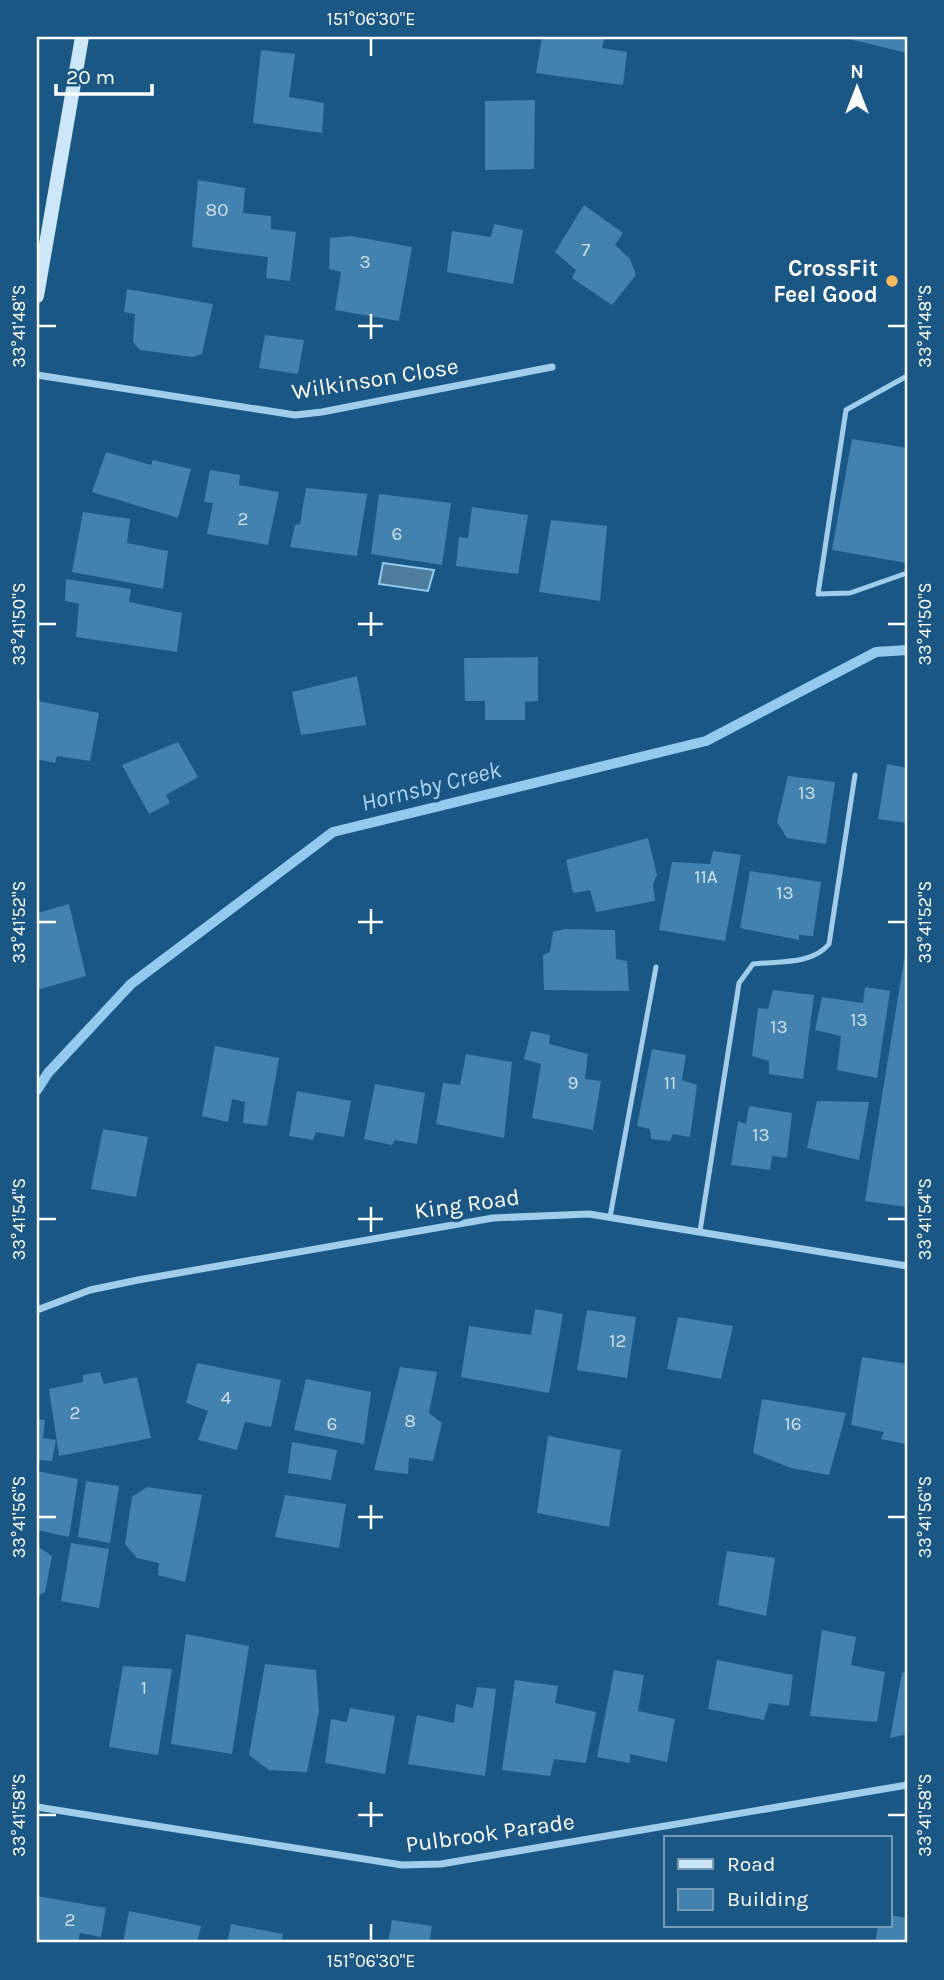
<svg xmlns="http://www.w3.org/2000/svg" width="944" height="1980" font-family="Karla,sans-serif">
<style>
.water{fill:#4f7b9d;stroke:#94caed;stroke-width:2}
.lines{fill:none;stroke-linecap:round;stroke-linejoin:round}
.stream{stroke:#94caed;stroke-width:10}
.building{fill:#4381ae}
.lane{stroke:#a1cdeb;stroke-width:5}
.street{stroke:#a1cdeb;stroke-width:7}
.secondary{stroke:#cde6f8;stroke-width:14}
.ticks{fill:none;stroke:#fff;stroke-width:2.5}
.poi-dot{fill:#fdb95d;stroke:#1b5785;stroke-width:2.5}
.labels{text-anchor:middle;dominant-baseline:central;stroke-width:7;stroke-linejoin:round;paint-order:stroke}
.number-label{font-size:19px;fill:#d0e0eb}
.poi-label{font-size:23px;font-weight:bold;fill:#fff;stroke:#1b5785;text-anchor:end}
.street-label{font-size:23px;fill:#fff;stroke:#1b5785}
.water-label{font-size:24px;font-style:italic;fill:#acd6f3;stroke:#1b5785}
.neatline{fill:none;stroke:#fff;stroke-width:2.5}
.ticks-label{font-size:18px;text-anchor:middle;fill:#fff}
</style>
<rect width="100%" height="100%" fill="#1b5785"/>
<path class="water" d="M 383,563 L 434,570 L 428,591 L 379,584 Z"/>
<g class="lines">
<path class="stream" d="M 37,1090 L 48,1073 L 131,984 L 333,832 L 706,741 L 876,652 L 907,650"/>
</g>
<path class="building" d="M 542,37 L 605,37 L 602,48 L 627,52 L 623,85 L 536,73 Z
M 850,37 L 907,37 L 907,53 L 849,39 Z
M 261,50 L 295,54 L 289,97 L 324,103 L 322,133 L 253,123 Z
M 535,100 L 534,169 L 485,170 L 485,101 Z
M 198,180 L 245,188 L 243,213 L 271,216 L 271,229 L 296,232 L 290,281 L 266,278 L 268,257 L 192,247 Z
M 584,205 L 623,233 L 615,245 L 630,259 L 636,275 L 612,305 L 572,278 L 576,270 L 555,252 Z
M 494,224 L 523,230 L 513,284 L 447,272 L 452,231 L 491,237 Z
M 351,236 L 412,247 L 399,321 L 335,310 L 341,272 L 329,269 L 330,238 Z
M 127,289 L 213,304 L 202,354 L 192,357 L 140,350 L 133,342 L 135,314 L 124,312 Z
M 265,335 L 304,340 L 298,374 L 259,368 Z
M 852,439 L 907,448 L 907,563 L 832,550 Z
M 106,452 L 151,465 L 153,460 L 191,469 L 178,518 L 92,492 Z
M 210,470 L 240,475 L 239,485 L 279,492 L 268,545 L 207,534 L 213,503 L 204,502 Z
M 306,488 L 367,494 L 357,556 L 290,547 L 295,525 L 300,524 Z
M 379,494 L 451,503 L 442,565 L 371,554 Z
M 472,507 L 528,515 L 518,574 L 456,566 L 459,537 L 468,538 Z
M 83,512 L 130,519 L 127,543 L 168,551 L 163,589 L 72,572 Z
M 551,520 L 607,526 L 600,601 L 539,592 Z
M 66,579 L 131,589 L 129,602 L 182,613 L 177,652 L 76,637 L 79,604 L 65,601 Z
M 538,657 L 538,701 L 525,702 L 525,720 L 485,720 L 485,701 L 465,701 L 464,658 Z
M 357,676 L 366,725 L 301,735 L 292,692 Z
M 38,701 L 99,713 L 90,761 L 57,756 L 55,763 L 37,759 Z
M 178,742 L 198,777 L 166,795 L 170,803 L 149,814 L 122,765 Z
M 887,764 L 907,768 L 907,823 L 878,819 Z
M 788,776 L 835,782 L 826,844 L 787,838 L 777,822 Z
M 648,838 L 657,875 L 653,884 L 655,901 L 596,912 L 590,890 L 573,893 L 566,860 Z
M 713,851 L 741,855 L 725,941 L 659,930 L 672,862 L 710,864 Z
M 750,871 L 821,882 L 813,936 L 799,935 L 799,940 L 740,928 Z
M 69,904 L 86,976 L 37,990 L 37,913 Z
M 564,929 L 615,930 L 616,959 L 627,961 L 629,991 L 544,990 L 543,955 L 550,952 L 553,932 Z
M 906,948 L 907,948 L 907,1207 L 865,1201 Z
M 865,987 L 890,991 L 877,1078 L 837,1070 L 841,1036 L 815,1030 L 822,997 L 863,1003 Z
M 773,990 L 814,995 L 803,1079 L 769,1074 L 769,1061 L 752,1056 L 758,1008 L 768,1009 Z
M 531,1031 L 550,1035 L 549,1044 L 588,1054 L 585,1079 L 601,1081 L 593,1130 L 532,1118 L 541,1064 L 524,1059 Z
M 215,1046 L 279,1058 L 267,1126 L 243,1123 L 245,1102 L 232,1099 L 228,1122 L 202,1116 Z
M 652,1049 L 686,1055 L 682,1080 L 697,1085 L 690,1137 L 673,1134 L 670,1141 L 651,1139 L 650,1129 L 637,1126 Z
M 466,1054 L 512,1062 L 504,1138 L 436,1124 L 443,1083 L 460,1085 Z
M 375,1084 L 425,1093 L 417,1144 L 395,1140 L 392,1145 L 364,1139 Z
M 297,1091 L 351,1101 L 344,1137 L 316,1132 L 313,1140 L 289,1136 Z
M 817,1101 L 869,1102 L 859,1160 L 807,1148 Z
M 749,1106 L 792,1113 L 787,1158 L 772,1156 L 770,1170 L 731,1165 L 738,1121 L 746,1124 Z
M 103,1129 L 148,1137 L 136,1197 L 91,1189 Z
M 535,1309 L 563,1314 L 549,1393 L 461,1377 L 469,1326 L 531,1335 Z
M 587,1310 L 636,1317 L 627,1378 L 577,1370 Z
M 678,1317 L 733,1326 L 721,1379 L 667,1369 Z
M 862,1357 L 907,1364 L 906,1444 L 881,1439 L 884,1432 L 851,1425 Z
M 197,1363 L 281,1380 L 271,1427 L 245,1422 L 237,1450 L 198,1440 L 208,1411 L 186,1403 Z
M 400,1367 L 437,1372 L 429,1413 L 442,1423 L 433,1461 L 409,1458 L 408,1474 L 374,1470 Z
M 100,1372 L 104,1384 L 137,1377 L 151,1438 L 59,1456 L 49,1389 L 83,1382 L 83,1375 Z
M 306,1379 L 371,1392 L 364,1444 L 294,1430 Z
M 762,1399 L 846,1413 L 829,1475 L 791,1468 L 753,1453 Z
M 37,1419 L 45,1420 L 43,1438 L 56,1440 L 52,1461 L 37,1460 Z
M 548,1436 L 621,1450 L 609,1527 L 537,1513 Z
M 292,1442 L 337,1450 L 331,1480 L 288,1473 Z
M 37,1471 L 78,1479 L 69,1537 L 37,1530 Z
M 86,1481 L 119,1486 L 110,1543 L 78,1537 Z
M 147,1487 L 202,1495 L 185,1582 L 158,1575 L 159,1563 L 137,1558 L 125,1544 L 132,1497 Z
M 285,1495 L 346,1504 L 339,1548 L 275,1537 Z
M 71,1543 L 109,1549 L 99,1608 L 61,1601 Z
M 37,1546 L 52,1556 L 45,1592 L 37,1596 Z
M 727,1551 L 775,1558 L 766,1616 L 718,1605 Z
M 822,1630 L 856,1637 L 851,1665 L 885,1672 L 877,1722 L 810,1716 Z
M 186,1634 L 249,1646 L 232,1754 L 171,1744 Z
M 717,1660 L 793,1675 L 789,1706 L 769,1703 L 764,1720 L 708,1709 Z
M 265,1664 L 316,1670 L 319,1711 L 307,1772 L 269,1770 L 249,1755 Z
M 123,1666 L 172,1669 L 158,1755 L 109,1747 Z
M 614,1670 L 644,1675 L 638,1711 L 675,1719 L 667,1762 L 630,1754 L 630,1763 L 597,1757 Z
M 907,1672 L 907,1734 L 890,1738 L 902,1673 Z
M 515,1680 L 558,1686 L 555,1703 L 596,1712 L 586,1763 L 554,1759 L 550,1776 L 502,1770 Z
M 477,1687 L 496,1689 L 485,1776 L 408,1764 L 417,1715 L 454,1723 L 456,1704 L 473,1708 Z
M 350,1708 L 395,1716 L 385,1774 L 325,1763 L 331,1719 L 347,1722 Z
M 37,1896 L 106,1908 L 101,1937 L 80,1933 L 78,1943 L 37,1943 Z
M 129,1911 L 201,1926 L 197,1943 L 123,1943 Z
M 890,1915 L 907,1918 L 907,1943 L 875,1943 L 878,1926 L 890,1926 Z
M 392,1920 L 432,1926 L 429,1943 L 388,1943 Z
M 231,1924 L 283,1934 L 281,1943 L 227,1943 Z"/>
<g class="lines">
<path class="lane" d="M 907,376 L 846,410 L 818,594 L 850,593 L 907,573
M 610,1217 L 656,967
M 700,1231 L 739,983 L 753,964 C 778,961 812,965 829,944 L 855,775"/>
<path class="street" d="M 37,375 L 295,415 L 322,412 L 552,367
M 37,1310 L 90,1290 L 138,1280 L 493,1218 L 589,1214 L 907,1266
M 37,1807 L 402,1865 L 441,1864 L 907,1785"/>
<path class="secondary" d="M 37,296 L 82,37"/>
</g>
<path class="ticks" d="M 371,38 L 371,56M 371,314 L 371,339M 38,326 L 56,326M 358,326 L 383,326M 888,326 L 906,326M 371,612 L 371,636M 38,624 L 56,624M 358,624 L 383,624M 888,624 L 906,624M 371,909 L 371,934M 38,922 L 56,922M 358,922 L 383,922M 888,922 L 906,922M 371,1207 L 371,1232M 38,1219 L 56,1219M 358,1219 L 383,1219M 888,1219 L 906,1219M 371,1505 L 371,1529M 38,1517 L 56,1517M 358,1517 L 383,1517M 888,1517 L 906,1517M 371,1802 L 371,1827M 38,1815 L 56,1815M 358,1815 L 383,1815M 888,1815 L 906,1815M 371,1924 L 371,1941"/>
<circle class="poi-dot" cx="892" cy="281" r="7"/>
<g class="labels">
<g class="number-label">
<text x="217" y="210">80</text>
<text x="586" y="250">7</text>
<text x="365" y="262">3</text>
<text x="243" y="519">2</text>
<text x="397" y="534">6</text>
<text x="807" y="793">13</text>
<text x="706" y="877">11A</text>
<text x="785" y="893">13</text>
<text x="859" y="1020">13</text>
<text x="779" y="1027">13</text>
<text x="573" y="1083">9</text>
<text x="670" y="1083">11</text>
<text x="761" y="1135">13</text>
<text x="618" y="1341">12</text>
<text x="226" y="1398">4</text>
<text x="75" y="1413">2</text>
<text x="410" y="1421">8</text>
<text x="332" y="1424">6</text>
<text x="793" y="1424">16</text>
<text x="144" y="1688">1</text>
<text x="70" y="1920">2</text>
</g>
<g class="poi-label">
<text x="878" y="268">CrossFit<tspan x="878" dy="26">Feel Good</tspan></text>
</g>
<g class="street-label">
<text transform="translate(375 379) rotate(-9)">Wilkinson Close</text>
<text transform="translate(467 1204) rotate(-8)">King Road</text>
<text transform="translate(490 1833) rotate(-8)">Pulbrook Parade</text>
</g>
<g class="water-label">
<text transform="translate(431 786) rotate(-14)">Hornsby Creek</text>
</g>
</g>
<rect width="944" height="1980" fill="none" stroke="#1b5785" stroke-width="77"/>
<rect x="664" y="1836" width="228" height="91" fill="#1b5785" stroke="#769ab6" stroke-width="2"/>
<rect x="678" y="1859" width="35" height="10" fill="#cde6f8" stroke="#769ab6" stroke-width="2"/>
<text x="727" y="1871" font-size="21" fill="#ffffff">Road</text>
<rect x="678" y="1889" width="35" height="21" fill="#4381ae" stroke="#769ab6" stroke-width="2"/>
<text x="727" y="1906" font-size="21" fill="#ffffff">Building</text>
<g transform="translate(857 88)" stroke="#1b5785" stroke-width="5" paint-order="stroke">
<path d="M0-5L12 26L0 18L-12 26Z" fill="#ffffff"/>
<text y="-10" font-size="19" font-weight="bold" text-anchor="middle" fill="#ffffff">N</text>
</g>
<path d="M56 84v10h96v-10" fill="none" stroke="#ffffff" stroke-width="3.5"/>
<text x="66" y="84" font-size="21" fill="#ffffff" stroke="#1b5785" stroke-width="5" paint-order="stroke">20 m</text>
<rect x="38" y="38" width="868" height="1903" class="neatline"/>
<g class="ticks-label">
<text x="371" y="25">151°06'30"E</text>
<text transform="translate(19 326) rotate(-90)" y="6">33°41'48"S</text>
<text transform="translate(925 326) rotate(-90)" y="6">33°41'48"S</text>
<text transform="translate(19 624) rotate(-90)" y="6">33°41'50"S</text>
<text transform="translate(925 624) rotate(-90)" y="6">33°41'50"S</text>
<text transform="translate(19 922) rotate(-90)" y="6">33°41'52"S</text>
<text transform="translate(925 922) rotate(-90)" y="6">33°41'52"S</text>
<text transform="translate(19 1219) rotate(-90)" y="6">33°41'54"S</text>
<text transform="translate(925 1219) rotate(-90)" y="6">33°41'54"S</text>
<text transform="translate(19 1517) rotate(-90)" y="6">33°41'56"S</text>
<text transform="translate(925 1517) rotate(-90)" y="6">33°41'56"S</text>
<text transform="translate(19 1815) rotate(-90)" y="6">33°41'58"S</text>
<text transform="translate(925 1815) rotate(-90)" y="6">33°41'58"S</text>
<text x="371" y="1967">151°06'30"E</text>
</g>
</svg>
